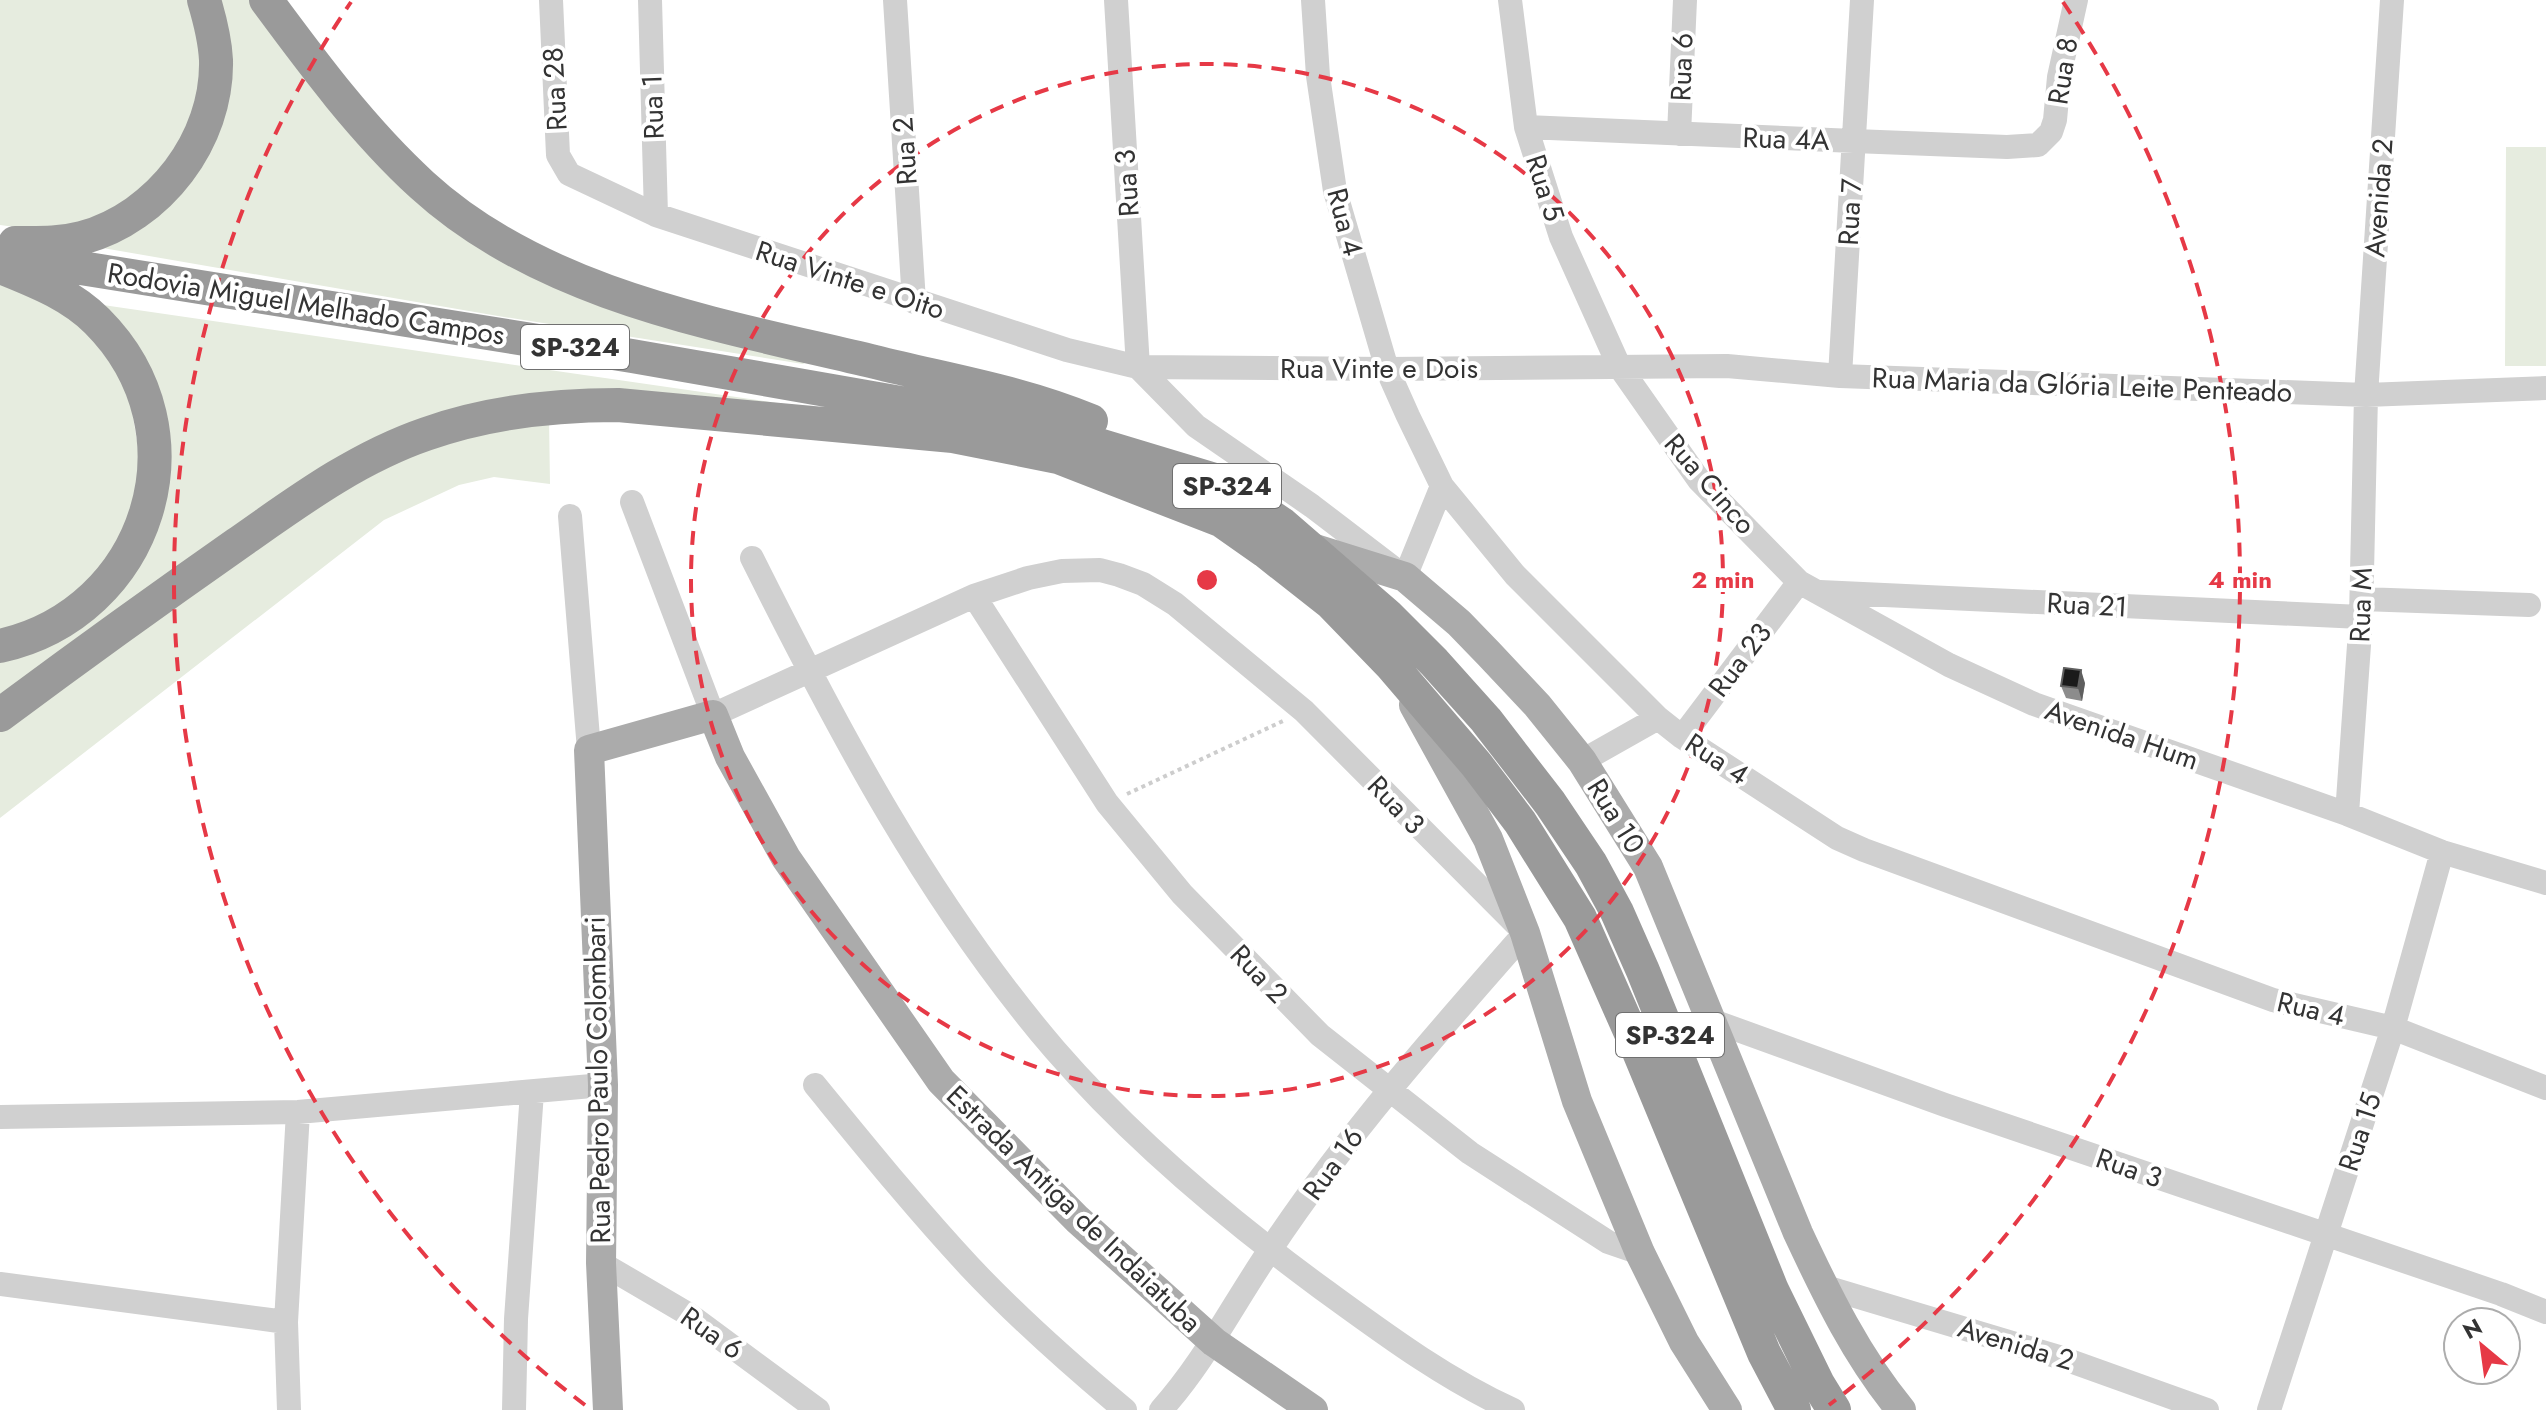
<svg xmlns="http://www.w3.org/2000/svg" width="2546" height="1410" font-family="Jost,sans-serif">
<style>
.green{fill:#e6ecdf}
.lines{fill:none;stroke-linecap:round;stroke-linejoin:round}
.path{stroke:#cdcdcd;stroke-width:4;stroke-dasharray:4 4;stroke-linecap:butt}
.minor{stroke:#d0d0d0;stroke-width:24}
.major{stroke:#ababab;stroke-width:30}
.highway{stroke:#9a9a9a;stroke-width:34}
.wall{fill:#8c8c8c}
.shaded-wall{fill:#5f5f5f}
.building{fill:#1a1a1a;stroke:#5f5f5f;stroke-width:2}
.ring{fill:none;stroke:#e63946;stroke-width:4;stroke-dasharray:14 10}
.labels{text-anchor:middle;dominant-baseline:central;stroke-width:8;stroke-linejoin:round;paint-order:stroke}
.shield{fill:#fff;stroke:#707070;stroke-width:2}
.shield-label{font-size:26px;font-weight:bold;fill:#333}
.street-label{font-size:28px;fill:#333;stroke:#fff}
.centre{fill:#e63946;stroke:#fff;stroke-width:4}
.ring-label{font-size:24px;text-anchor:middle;font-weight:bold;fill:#e63946;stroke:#fff;stroke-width:8;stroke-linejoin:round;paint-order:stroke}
</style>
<rect width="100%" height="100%" fill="#fff"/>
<path class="green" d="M 0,0 L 190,0 L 202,65 L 194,119 L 144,192 L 99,218 L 38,230 L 0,225 Z
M 217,0 L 251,0 L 489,253 L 533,278 L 576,296 L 812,359 L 803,364 L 498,316 L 91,246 L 178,187 Z
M 2506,147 L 2546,147 L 2546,366 L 2505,366 Z
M 0,283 L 75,316 L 128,387 L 143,477 L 117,550 L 56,611 L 0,632 Z
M 103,305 L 777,403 L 449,413 L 0,705 L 0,656 L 27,650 L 161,494 Z
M 549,418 L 550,484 L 494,477 L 459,485 L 384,520 L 0,818 L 0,731 L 287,522 L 429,445 Z"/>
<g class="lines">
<path class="path" d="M 1127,794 L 1283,721"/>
<path class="minor" d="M 551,0 L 558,155 L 569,174 L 656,215 L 1067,350 L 1138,367 L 1387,369 L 1727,366 L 1840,376 L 2366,395 L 2546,388
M 650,0 L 656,215
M 895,0 L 914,302
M 1116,0 L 1138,367
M 1313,0 L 1318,76 L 1335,191 L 1387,369 L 1408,416 L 1442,486 L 1515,575 L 1658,718 L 1682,737 L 1837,838 L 1864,850 L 2273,1000 L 2393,1028 L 2546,1088
M 1510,0 L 1526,127 L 1561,237 L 1619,366 L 1699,480 L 1799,582 L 1949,665 L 2034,704 L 2347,814 L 2442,852 L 2546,883
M 1526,127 L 1854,141 L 2007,147 L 2038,145 L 2051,132 L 2055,120 L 2059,77 L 2076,0
M 1679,134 L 1685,0
M 1138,367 L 1196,426 L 1312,506 L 1405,577 L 1442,486
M 1840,376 L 1862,0
M 632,502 L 713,715 L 974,596 L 1028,578 L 1062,571 L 1100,570 L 1119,575 L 1143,584 L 1175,604 L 1304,711 L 1525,933 C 1435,1035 1345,1137 1270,1250 C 1233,1304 1205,1361 1161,1410
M 570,516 L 589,750
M 752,558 C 838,730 929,903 1055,1050 C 1133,1140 1225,1217 1320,1287 C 1382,1332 1443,1378 1513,1410
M 1820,592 L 2361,617
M 974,596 L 1107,803 L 1182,894 L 1320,1035 L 1470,1153 L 1608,1242 L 1640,1253
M 2362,599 L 2529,605
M 1682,737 L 1799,582
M 1582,761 L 1658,718
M 2347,814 L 2361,617 L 2366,395 L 2392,0
M 1713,1021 L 1945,1105 L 2501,1294 L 2546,1312
M 815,1085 C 865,1146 915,1208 969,1266 C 1017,1317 1071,1365 1125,1410
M 0,1117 L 298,1112 L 603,1085
M 601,1263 L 688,1314 L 818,1410
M 0,1284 L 286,1322
M 1822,1286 L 2059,1357 L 2207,1410
M 289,1410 L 286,1322 L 298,1112
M 514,1410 L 516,1319 L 532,1092
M 2269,1410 L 2393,1028 L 2442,852"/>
<path class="major" d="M 1309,547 L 1405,577 L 1459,623 L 1489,654 L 1537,705 L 1582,761 L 1648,867 L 1798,1233 C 1827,1295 1857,1357 1901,1410
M 1414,705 L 1488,839 L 1525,933 L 1577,1101 L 1640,1253 L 1684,1342 L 1727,1410
M 608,1410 L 601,1263 L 603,1085 L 589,750 L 713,715 L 730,757 L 786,858 L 941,1081 L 1077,1219 L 1214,1342 L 1313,1410"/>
<path class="highway" d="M 266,0 C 314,65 363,131 422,185 C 543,296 721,325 875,362 C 947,380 1022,392 1091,421
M 15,243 C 38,243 59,244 82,238 C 159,217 218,140 216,60 C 215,39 210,20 204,0
M 0,255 L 632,356 L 992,419 L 1049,430 L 1218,481 L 1282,524 L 1387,615 L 1434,662 L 1486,720 L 1550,803 L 1591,864 L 1617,912 L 1643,971 L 1772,1290 L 1818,1384 L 1834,1410
M 1201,506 L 1265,551 L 1331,603 L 1391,665 L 1476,764 L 1520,822 L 1580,918 L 1637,1047 L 1764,1353 L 1794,1410
M 0,646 C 149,613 208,432 97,321 C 72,296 40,283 8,270
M 0,715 C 78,657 157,600 237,544 C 297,502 356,458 426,434 C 488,412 553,405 618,405 L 953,436 L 1058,457 L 1220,520"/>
</g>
<path class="wall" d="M 2085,683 L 2082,701 L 2066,698 L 2061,686 Z"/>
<path class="shaded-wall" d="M 2081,670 L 2085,683 L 2082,701 L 2078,688 Z"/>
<path class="building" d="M 2064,668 L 2081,670 L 2078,688 L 2061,686 Z"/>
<g class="ring">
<circle cx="1207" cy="580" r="516"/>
<path d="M585 1405A1033 1033 0 0 1 351 2M2063 2A1033 1033 0 0 1 1829 1405"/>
</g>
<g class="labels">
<g class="shield">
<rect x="521" y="325" width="108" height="44" rx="6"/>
<rect x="1173" y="464" width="108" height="44" rx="6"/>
<rect x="1616" y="1013" width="108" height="44" rx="6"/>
</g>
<g class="shield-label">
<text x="575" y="347">SP-324</text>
<text x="1227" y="486">SP-324</text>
<text x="1670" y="1035">SP-324</text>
</g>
<g class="street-label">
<text transform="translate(1682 67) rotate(-88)">Rua 6</text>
<text transform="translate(2063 71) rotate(-81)">Rua 8</text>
<text transform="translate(555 89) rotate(-93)">Rua 28</text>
<text transform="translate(653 107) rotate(-92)">Rua 1</text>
<text transform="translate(1786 139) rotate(2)">Rua 4A</text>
<text transform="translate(905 151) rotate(-94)">Rua 2</text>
<text transform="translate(1127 183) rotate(-94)">Rua 3</text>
<text transform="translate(1545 188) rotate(72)">Rua 5</text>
<text transform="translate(2379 198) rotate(-86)">Avenida 2</text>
<text transform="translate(1850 212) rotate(-87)">Rua 7</text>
<text transform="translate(1345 222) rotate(75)">Rua 4</text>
<text transform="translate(850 280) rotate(18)">Rua Vinte e Oito</text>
<text transform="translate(306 304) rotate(9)">Rodovia Miguel Melhado Campos</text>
<text x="1379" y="368">Rua Vinte e Dois</text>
<text transform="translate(2082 385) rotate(2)">Rua Maria da Glória Leite Penteado</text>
<text transform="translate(1710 484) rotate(49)">Rua Cinco</text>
<text transform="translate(2087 605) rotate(3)">Rua 21</text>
<text transform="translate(2361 605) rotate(-88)">Rua M</text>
<text transform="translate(1740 660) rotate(-53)">Rua 23</text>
<text transform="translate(2122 735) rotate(19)">Avenida Hum</text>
<text transform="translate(1717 759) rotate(33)">Rua 4</text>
<text transform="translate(1396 805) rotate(46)">Rua 3</text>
<text transform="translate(1616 816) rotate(58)">Rua 10</text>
<text transform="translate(1259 974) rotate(46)">Rua 2</text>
<text transform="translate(2311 1009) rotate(13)">Rua 4</text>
<text transform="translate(598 1080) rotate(-91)">Rua Pedro Paulo Colombari</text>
<text transform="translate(2360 1132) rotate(-72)">Rua 15</text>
<text transform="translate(1333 1164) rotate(-54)">Rua 16</text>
<text transform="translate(2129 1168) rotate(19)">Rua 3</text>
<text transform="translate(1074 1209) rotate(44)">Estrada Antiga de Indaiatuba</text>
<text transform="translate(712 1333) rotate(35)">Rua 6</text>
<text transform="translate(2016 1344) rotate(17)">Avenida 2</text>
</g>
</g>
<circle cx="1207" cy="580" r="12" class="centre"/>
<g class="ring-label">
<text x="1723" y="588">2 min</text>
<text x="2240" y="588">4 min</text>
</g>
<g transform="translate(2482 1346) rotate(331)"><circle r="38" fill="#ffffff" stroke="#adadad" stroke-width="2"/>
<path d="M0-6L14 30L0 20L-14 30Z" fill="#e63946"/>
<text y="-12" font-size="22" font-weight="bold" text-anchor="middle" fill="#333333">N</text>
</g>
</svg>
